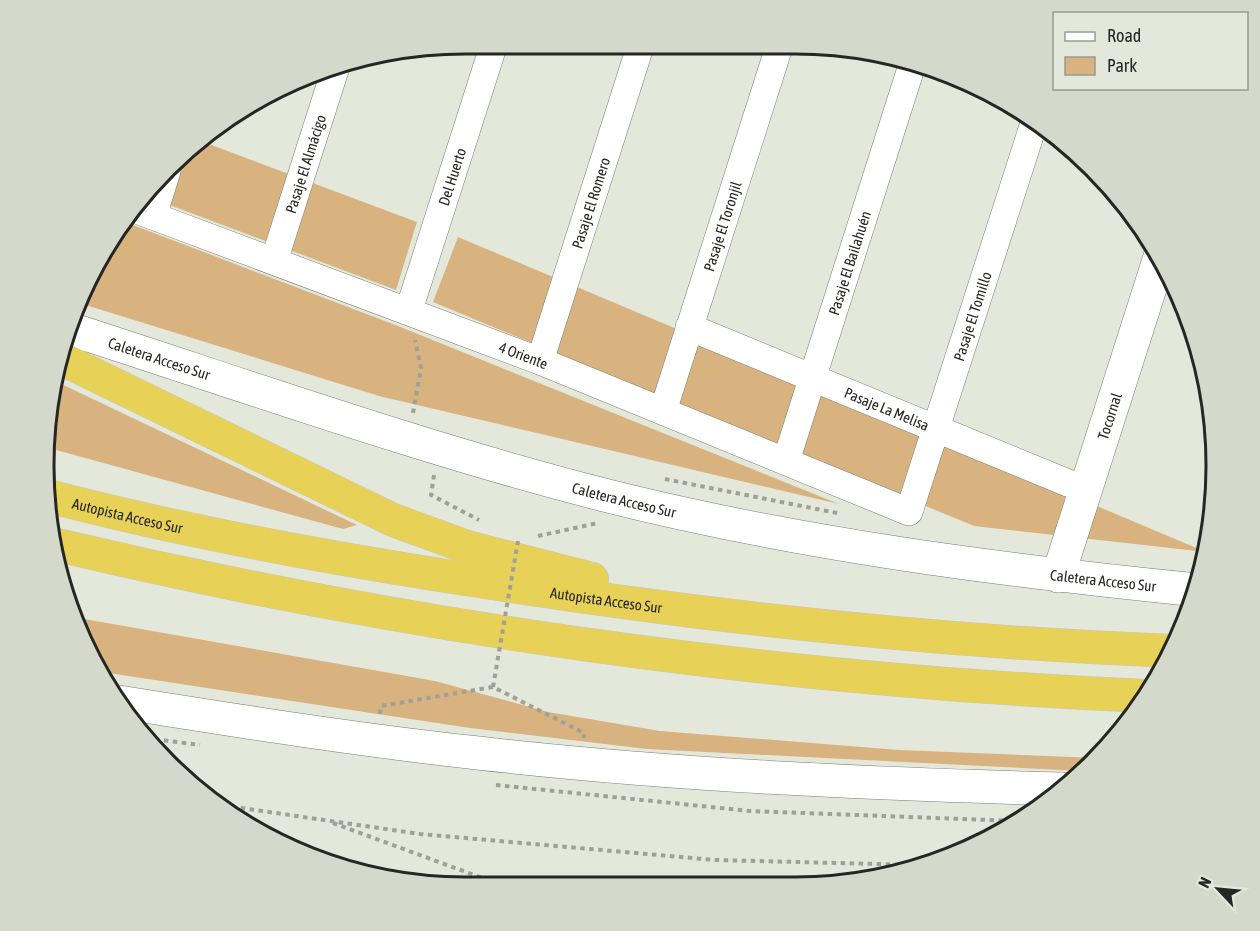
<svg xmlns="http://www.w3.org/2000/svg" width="1260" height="931" font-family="'Asap Condensed',sans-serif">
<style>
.green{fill:#d8b380}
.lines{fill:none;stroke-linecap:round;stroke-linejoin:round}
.street-casing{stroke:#7a7e72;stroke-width:28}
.secondary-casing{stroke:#7a7e72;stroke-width:34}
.highway-casing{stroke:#c7c7c6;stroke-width:34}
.path{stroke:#9ea197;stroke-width:4;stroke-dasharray:4.5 4.5;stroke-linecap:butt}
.street{stroke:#fff;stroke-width:27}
.secondary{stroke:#fff;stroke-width:33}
.highway{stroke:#e8d157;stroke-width:33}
.path-bridge{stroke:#9ea197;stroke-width:4;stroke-dasharray:4.5 4.5;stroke-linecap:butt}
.labels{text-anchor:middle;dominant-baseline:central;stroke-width:4.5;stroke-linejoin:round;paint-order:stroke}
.street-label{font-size:15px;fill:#262722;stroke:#e4e8db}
.rim{fill:none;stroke:#262722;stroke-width:3}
</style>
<rect width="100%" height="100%" fill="#e4e8db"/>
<path class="green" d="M 201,141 L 417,222 L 396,290 L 143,195 L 148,187 Z
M 125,222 L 398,326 L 839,504 L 379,396 L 79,303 L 87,279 Z
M 458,237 L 1206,552 L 974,526 L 433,302 Z
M 53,380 L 357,525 L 343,529 L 49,448 Z
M 73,617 L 435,681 L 548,712 L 660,731 L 899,750 L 1096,758 L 1082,771 L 647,749 L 470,728 L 102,672 L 75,627 Z"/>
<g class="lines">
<g class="street-casing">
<g id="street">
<path id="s1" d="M 134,209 L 540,361 L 909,512 L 1035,120"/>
<path d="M 153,216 L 167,171"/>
<path id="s2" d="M 274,261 L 336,67"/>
<path id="s3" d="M 409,310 L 494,44"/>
<path id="s4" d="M 689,327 L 1085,490"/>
<path id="s5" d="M 540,361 L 641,44"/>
<path id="s6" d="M 663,411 L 780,44"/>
<path id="s7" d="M 786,461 L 913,62"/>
</g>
</g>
<g class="secondary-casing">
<g id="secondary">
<path id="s8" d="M 70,329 C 247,386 424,449 604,495 C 798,544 998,570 1197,590"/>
<path id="s9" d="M 1058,576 L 1160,257"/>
<path d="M 119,702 C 238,721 358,740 478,753 C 672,775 868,784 1064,789"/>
</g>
</g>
<g class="highway-casing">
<g id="highway">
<path d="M 60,358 L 393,520 L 467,547 L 592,579"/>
<path id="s10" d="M 48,496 C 190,533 334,559 479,581 C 708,617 940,642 1172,651"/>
<path d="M 53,544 C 412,629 778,680 1146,696"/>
</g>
</g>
<path class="path" d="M 413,413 L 421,368 L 415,340
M 434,475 L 431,495 L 479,520
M 665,479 L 837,513
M 538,536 L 598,523
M 380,714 L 381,706 L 493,687 L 584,733 L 584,738
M 146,738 L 200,745
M 496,785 L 750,811 L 1016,821
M 214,804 L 420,834 L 715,860 L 919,865
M 333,823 L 504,886"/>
<use href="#street" class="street"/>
<use href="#secondary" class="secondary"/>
<use href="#highway" class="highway"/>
<path class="path-bridge" d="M 493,687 L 518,541"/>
</g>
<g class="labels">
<g class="street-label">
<text stroke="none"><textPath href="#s2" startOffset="102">Pasaje El Almácigo</textPath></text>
<text stroke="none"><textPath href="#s3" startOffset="140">Del Huerto</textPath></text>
<text stroke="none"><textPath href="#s5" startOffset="166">Pasaje El Romero</textPath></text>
<text stroke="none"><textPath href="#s6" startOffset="194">Pasaje El Toronjil</textPath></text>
<text stroke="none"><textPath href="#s7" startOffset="208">Pasaje El Bailahuén</textPath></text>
<text stroke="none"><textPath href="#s1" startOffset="1038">Pasaje El Tomillo</textPath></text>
<text stroke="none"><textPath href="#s1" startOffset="416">4 Oriente</textPath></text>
<text stroke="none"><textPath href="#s8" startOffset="94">Caletera Acceso Sur</textPath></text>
<text stroke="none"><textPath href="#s4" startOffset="214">Pasaje La Melisa</textPath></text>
<text stroke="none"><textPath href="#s9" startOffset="168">Tocornal</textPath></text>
<text stroke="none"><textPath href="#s8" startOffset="580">Caletera Acceso Sur</textPath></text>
<text stroke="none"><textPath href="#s10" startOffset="82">Autopista Acceso Sur</textPath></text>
<text stroke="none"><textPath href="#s8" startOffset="1066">Caletera Acceso Sur</textPath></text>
<text stroke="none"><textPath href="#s10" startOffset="568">Autopista Acceso Sur</textPath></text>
</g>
</g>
<path d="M0 0H1260V931H0ZM465 54H795A411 411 0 0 1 1206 465V466A411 411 0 0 1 795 877H465A411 411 0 0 1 54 466V465A411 411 0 0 1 465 54Z" fill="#d5d9cc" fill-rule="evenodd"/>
<path class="rim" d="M465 54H795A411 411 0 0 1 1206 465V466A411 411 0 0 1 795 877H465A411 411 0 0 1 54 466V465A411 411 0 0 1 465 54Z"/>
<rect x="1053" y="12" width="195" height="78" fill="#e4e8db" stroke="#989b91" stroke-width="1.5"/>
<rect x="1065" y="32" width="30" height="9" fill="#ffffff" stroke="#989b91" stroke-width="1.5"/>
<text x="1107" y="42" font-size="18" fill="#262722">Road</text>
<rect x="1065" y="57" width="30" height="18" fill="#d8b380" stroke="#989b91" stroke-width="1.5"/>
<text x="1107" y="72" font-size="18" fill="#262722">Park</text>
<g transform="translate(1218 889) rotate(296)" stroke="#e4e8db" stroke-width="4.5" paint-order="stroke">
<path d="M0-4.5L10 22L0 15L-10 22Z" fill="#262722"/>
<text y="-9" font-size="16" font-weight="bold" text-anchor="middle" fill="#262722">N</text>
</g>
</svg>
